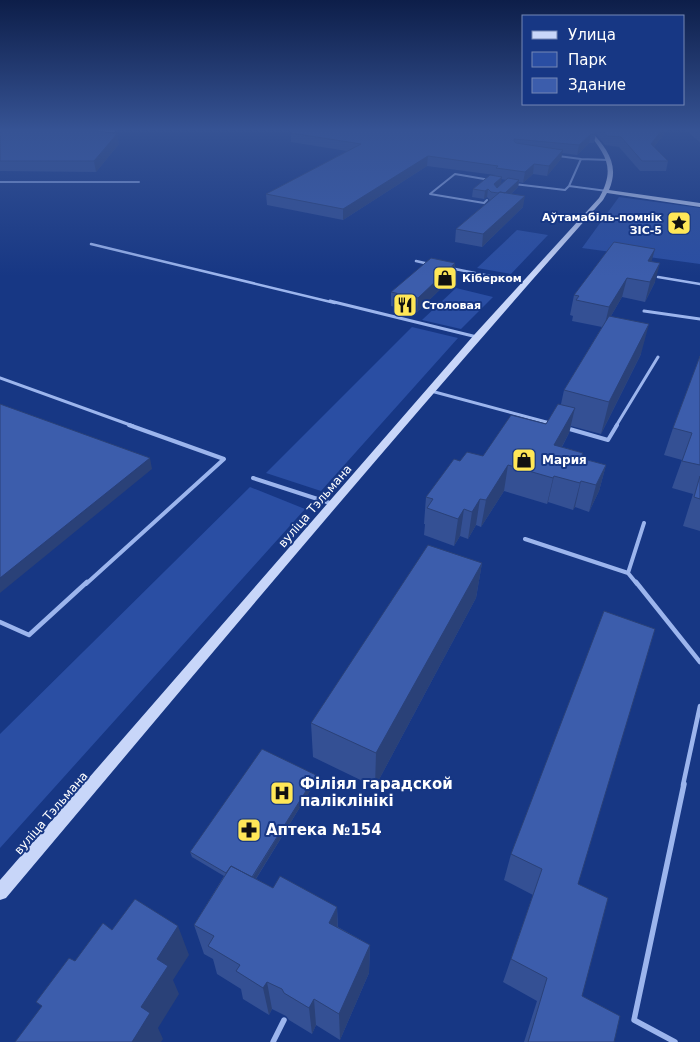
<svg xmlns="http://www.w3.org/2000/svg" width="700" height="1042" font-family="'DejaVu Sans',sans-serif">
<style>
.green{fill:#2a4ea3}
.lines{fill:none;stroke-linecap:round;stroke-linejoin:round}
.service-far5{stroke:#9cb5ed;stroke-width:2}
.service-far4{stroke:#9cb5ed;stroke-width:2.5}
.service-far3{stroke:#9cb5ed;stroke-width:3}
.service-far2{stroke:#9cb5ed;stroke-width:4}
.service-far1{stroke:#9cb5ed;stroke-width:4.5}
.service{stroke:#9cb5ed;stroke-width:5.5}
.secondary{fill:#c8d6f9;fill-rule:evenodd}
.wall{fill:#345094;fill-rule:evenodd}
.shaded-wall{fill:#2a4178}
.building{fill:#3c5dac;stroke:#2a4178}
.labels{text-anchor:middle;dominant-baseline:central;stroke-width:4;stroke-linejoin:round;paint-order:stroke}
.far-poi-label{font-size:11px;font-weight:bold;fill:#fff;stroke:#173784;text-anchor:start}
.poi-label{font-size:12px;font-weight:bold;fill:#fff;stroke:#173784;text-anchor:start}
.street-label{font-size:12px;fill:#fff;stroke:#173784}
.near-poi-label{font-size:15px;font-weight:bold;fill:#fff;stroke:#173784;text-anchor:start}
</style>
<rect width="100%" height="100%" fill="#173784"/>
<path class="green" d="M 619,197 L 700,208 L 700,264 L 582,248 Z
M 517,230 L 548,235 L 511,274 L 477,268 Z
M 456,288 L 493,297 L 461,329 L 422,320 Z
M 412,327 L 458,338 L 321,491 L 266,473 Z
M 250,487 L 305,509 L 0,848 L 0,734 Z"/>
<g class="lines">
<path class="service-far5" d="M 92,131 L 114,131
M 558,156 L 581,159 L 569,186
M 581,159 L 609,160
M 0,182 L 139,182
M 514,184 L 565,190 L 569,186 L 607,191
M 487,200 L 484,203 L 430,194 L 455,174 L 490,180"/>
<path class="service-far4" d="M 91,244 L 335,303
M 416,261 L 429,264
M 450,268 L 525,283
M 658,277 L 700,284"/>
<path class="service-far3" d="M 330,301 L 477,337
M 644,311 L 700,319
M 0,378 L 133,426
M 431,391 L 550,423
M 616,426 L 658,357"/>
<path class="service-far2" d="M 566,428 L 608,440 L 617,425
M 253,478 L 333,504
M 525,539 L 628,573 L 637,584
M 628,573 L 644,523
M 86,584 L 224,459 L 129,425"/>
<path class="service-far1" d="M 636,582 L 700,662
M 0,622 L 29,635 L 87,582
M 683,785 L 700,706"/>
<path class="service" d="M 273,1042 L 284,1020
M 675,1042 L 634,1020 L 684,784"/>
<path class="secondary" d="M 586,130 L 590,130 C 607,149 620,164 609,190 L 700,203 L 700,207 L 607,193 L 603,200 C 399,429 203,664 6,898 L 0,900 L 0,880 L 474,335 L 599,198 C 616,168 606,155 586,130 Z"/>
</g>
<path class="wall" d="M 0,130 L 117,134 L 119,144 L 96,172 L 0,171 Z
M 593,130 L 596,134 L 594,143 L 589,143 L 577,155 L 562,153 L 561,159 L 547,176 L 533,174 L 523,183 L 519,182 L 518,187 L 511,194 L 523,207 L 482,247 L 455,242 L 456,229 L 490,200 L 487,197 L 484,199 L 472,197 L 473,189 L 495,175 L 427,166 L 343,220 L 267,205 L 266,194 L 347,151 L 291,142 L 291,133 ZM 501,179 L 506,180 L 500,185 Z
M 593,130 L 667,130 L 654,147 L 668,161 L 666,171 L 640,171 L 619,147 L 605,145 Z
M 685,130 L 700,130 L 700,142 Z
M 651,261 L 655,282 L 645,302 L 622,297 L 611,316 L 641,354 L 601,434 L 571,426 L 569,433 L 562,447 L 583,453 L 581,458 L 606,465 L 599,491 L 589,512 L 575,507 L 573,510 L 548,502 L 547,504 L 504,491 L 481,527 L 476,525 L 468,539 L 460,536 L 454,546 L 424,535 L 425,524 L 424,524 L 426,497 L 460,461 L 483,456 L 546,424 L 561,404 L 564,390 L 602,327 L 572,321 L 573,316 L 570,315 L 574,295 Z
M 455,263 L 454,276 L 417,312 L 391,306 L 391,292 Z
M 700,356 L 700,531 L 683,526 L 693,494 L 672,488 L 682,460 L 664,455 L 673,428 Z
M 482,563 L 476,598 L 375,787 L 313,757 L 311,723 Z
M 316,775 L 316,781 L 256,879 L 273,888 L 337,907 L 338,927 L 370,945 L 369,973 L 340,1040 L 316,1025 L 312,1034 L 289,1020 L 286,1016 L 272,1009 L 269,1015 L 243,999 L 241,989 L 217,974 L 213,959 L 204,954 L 194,925 L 224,876 L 192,857 L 190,852 Z
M 511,854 L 578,884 L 582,996 L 614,1042 L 524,1042 L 537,1001 L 503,982 L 533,895 L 504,880 Z"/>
<path class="shaded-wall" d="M 662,130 L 667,130 L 649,153 L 651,144 Z
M 117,134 L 119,144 L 96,172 L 94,161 Z
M 591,134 L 589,143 L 577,155 L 579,145 Z
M 563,150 L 561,159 L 547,176 L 549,166 Z
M 428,156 L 427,166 L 343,220 L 343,209 Z
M 534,164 L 533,174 L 523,183 L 525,172 Z
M 502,177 L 501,184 L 493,192 L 494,184 Z
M 519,180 L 518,187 L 502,202 L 503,194 Z
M 488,189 L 487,197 L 484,199 L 485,191 Z
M 525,196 L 523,207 L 482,247 L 483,234 Z
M 655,249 L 650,267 L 648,261 Z
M 455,263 L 454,276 L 417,312 L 418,298 Z
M 660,263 L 655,282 L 645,302 L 650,282 Z
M 627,278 L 622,297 L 604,328 L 609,307 Z
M 649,324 L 641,354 L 601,434 L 609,402 Z
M 575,408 L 569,433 L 549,471 L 554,445 Z
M 150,458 L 152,469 L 0,593 L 0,578 Z
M 508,465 L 504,491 L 481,527 L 486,500 Z
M 606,465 L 599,491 L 589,512 L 596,485 Z
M 554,476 L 548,502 L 547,504 L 553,478 Z
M 581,481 L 575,507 L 573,510 L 580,483 Z
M 480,499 L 476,525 L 468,539 L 472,512 Z
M 464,509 L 460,536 L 454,546 L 458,519 Z
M 482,563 L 476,598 L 375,787 L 376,753 Z
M 316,775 L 316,781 L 249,890 L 248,885 Z
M 337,907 L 338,937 L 329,923 Z
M 178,926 L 189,955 L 173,980 L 179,994 L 158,1028 L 163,1039 L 161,1042 L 132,1042 L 141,1007 L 157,959 Z
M 370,945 L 369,973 L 340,1040 L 339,1014 Z
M 267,982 L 272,1009 L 269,1015 L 263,988 Z
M 314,999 L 316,1025 L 312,1034 L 309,1008 Z"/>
<path class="building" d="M 0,130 L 93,130 L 117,134 L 94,161 L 0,161 Z
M 292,130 L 593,130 L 596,134 L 591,134 L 579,145 L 514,139 L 514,141 L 516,143 L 563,150 L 549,166 L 534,164 L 525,172 L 496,168 L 498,166 L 428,156 L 343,209 L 266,194 L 361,144 L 291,133 Z
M 602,130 L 662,130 L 651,144 L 668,161 L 642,161 L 621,137 L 607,136 Z
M 490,175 L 502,177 L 494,184 L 497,188 L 508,178 L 519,180 L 505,193 L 500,192 L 498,193 L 491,192 L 488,189 L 485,191 L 473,189 Z
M 500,192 L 525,196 L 483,234 L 456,229 Z
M 614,242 L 655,249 L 648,261 L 660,263 L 650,282 L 627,278 L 609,307 L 576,300 L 579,296 L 574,295 Z
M 431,258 L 455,263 L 418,298 L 391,292 Z
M 609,316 L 649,324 L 609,402 L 564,390 Z
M 700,356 L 700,465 L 682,461 L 692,433 L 673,428 Z
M 0,404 L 150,458 L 0,578 Z
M 558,404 L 575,408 L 554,445 L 583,453 L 580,458 L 606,465 L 596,485 L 581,481 L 580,483 L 554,476 L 553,478 L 508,465 L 486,500 L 480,499 L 472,512 L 464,509 L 458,519 L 427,508 L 433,499 L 426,497 L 454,459 L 460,461 L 467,452 L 483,456 L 511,415 L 546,424 Z
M 700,476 L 700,499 L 694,497 Z
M 428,545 L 482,563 L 376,753 L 311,723 Z
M 604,611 L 655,629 L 578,884 L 608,898 L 582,996 L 620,1016 L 614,1042 L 528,1042 L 547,978 L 511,959 L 542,869 L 511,854 Z
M 262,749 L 316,775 L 252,877 L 231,866 L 226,873 L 190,852 Z
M 231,866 L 273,888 L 280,876 L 337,907 L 329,923 L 370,945 L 339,1014 L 314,999 L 309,1008 L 284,993 L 282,989 L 267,982 L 263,988 L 236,971 L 240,965 L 208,946 L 214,936 L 194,925 Z
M 135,899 L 178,926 L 157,959 L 168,966 L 141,1007 L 150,1013 L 132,1042 L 15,1042 L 42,1006 L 36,1002 L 69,958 L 75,961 L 103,923 L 112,930 Z"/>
<linearGradient id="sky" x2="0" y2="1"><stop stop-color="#0d1e49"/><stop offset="0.47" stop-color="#365394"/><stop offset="1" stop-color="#365394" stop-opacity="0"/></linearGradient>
<rect width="700" height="276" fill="url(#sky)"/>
<defs>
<g id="sight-square" transform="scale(1.25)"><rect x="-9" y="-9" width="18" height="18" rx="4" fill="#ffe757" stroke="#173784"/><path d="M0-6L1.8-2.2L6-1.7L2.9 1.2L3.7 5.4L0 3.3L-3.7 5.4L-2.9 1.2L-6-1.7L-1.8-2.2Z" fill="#111"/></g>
<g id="shop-square" transform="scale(1.25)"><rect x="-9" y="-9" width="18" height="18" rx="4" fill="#ffe757" stroke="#173784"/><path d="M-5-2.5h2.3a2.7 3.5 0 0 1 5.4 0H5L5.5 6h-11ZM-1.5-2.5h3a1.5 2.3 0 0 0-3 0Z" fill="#111"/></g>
<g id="restaurant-square" transform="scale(1.25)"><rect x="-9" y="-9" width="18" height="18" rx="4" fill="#ffe757" stroke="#173784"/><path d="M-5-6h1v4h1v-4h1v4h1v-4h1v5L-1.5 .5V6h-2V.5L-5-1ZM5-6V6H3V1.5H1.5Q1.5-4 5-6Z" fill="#111"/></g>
<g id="hospital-square" transform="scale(1.25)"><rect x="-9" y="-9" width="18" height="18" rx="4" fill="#ffe757" stroke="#173784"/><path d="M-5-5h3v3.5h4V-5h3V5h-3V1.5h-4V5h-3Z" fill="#111"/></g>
<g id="pharmacy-square" transform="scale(1.25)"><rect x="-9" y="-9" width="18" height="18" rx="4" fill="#ffe757" stroke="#173784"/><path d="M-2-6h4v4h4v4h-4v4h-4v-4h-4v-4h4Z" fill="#111"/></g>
</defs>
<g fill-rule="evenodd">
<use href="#sight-square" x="679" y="223"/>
<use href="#shop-square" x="445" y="278"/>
<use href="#restaurant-square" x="405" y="305"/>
<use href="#shop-square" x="524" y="460"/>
<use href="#hospital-square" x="282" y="793"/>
<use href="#pharmacy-square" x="249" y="830"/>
</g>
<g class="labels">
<g class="far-poi-label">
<text x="662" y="217" text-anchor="end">Аўтамабіль-помнік<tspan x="662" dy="13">ЗІС-5</tspan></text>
<text x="462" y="278">Кіберком</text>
<text x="422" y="305">Столовая</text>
</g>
<g class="poi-label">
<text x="542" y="460">Мария</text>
</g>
<g class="street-label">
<text transform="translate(315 506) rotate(-49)">вуліца Тэльмана</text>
<text transform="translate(51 813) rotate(-49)">вуліца Тэльмана</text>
</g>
<g class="near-poi-label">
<text x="300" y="784">Філіял гарадской<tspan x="300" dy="17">паліклінікі</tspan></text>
<text x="266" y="830">Аптека №154</text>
</g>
</g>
<rect x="522" y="15" width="162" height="90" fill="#173784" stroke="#7487b5"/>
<rect x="532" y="31" width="25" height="8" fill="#c8d6f9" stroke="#7487b5"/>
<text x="568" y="40" font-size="15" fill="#ffffff">Улица</text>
<rect x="532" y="52" width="25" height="15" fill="#2a4ea3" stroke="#7487b5"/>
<text x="568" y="65" font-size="15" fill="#ffffff">Парк</text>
<rect x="532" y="78" width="25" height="15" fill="#3c5dac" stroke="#7487b5"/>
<text x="568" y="90" font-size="15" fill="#ffffff">Здание</text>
</svg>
